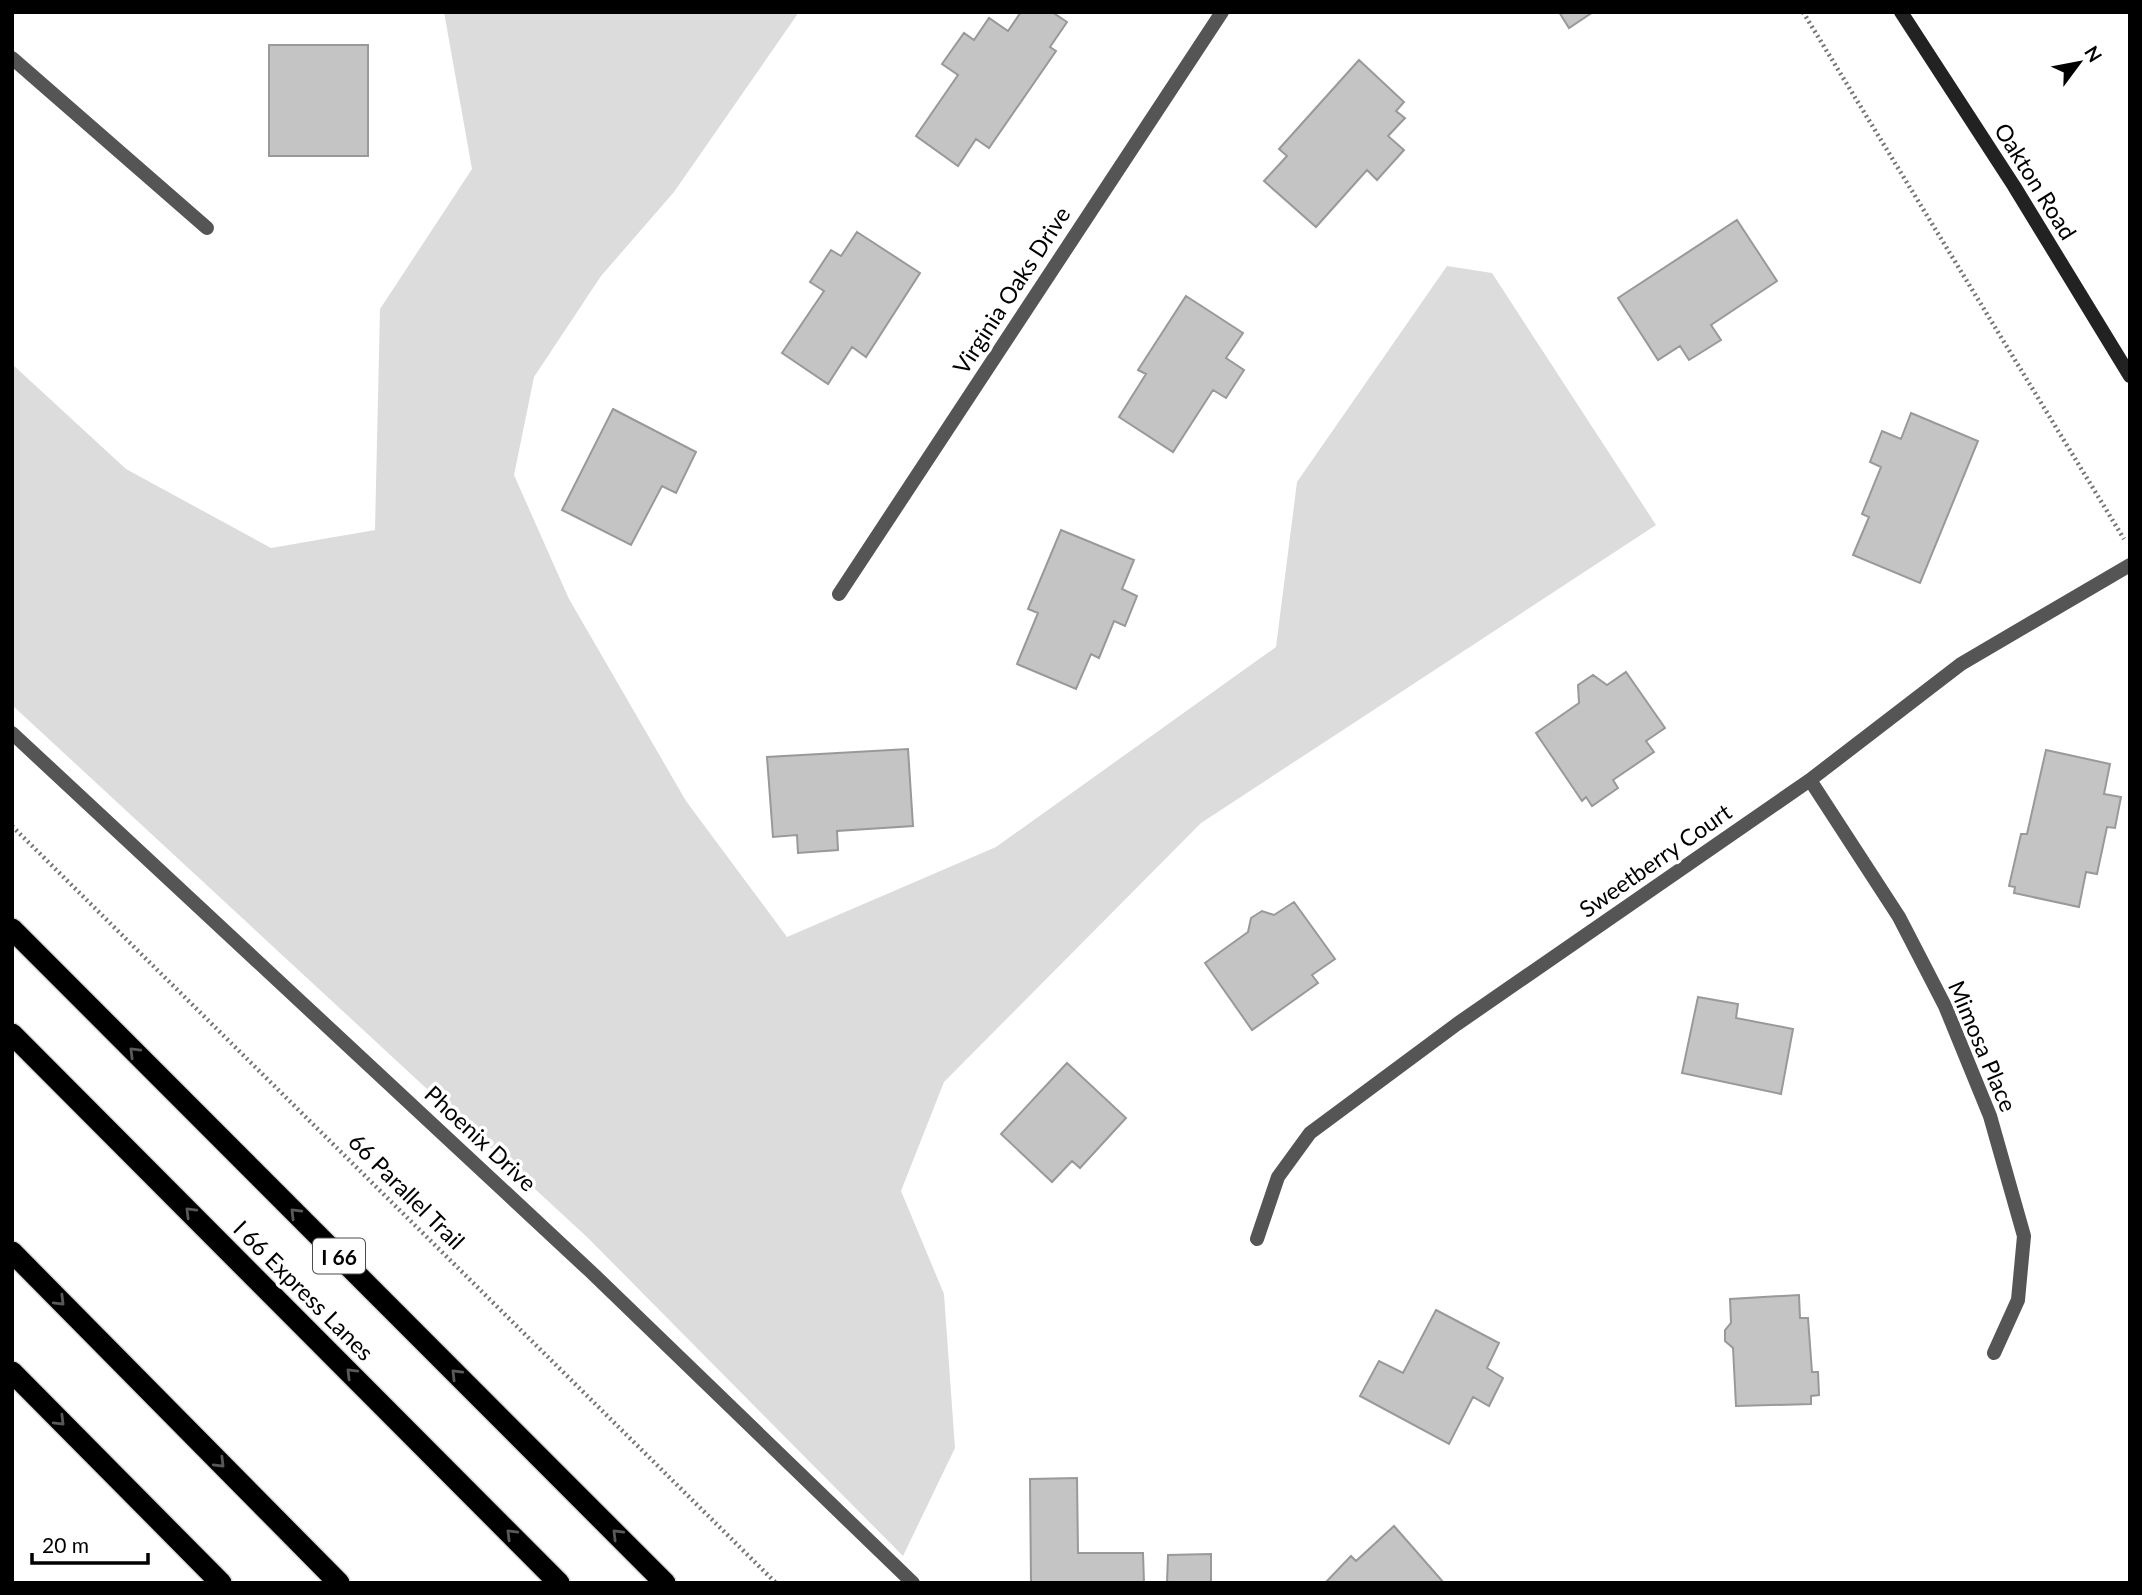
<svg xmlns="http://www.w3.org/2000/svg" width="2142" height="1595" font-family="Lato,sans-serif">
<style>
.green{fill:#dcdcdc}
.building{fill:#c4c4c4;stroke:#999;stroke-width:2}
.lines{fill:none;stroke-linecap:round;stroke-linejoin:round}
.highway-casing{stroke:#dbdbdb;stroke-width:24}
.path{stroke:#777;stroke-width:4.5;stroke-dasharray:2 3.5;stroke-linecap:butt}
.lane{stroke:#555;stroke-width:14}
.street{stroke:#555;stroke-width:14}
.secondary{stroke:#222;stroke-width:14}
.highway{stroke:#000;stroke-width:21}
.oneway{stroke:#595959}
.labels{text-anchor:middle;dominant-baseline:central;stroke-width:7;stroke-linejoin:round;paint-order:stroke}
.shield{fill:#fff;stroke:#4c4c4c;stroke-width:2}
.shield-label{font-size:21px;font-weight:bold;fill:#000}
.street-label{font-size:23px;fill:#000;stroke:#fff}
</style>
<rect width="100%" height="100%" fill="#fff"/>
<path class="green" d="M 444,12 L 799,12 L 674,192 L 601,276 L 534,377 L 514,475 L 569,599 L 686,801 L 787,937 L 996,847 L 1276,647 L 1297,482 L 1447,266 L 1492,273 L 1656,525 L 1201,823 L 944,1082 L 901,1191 L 944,1294 L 955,1448 L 903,1556 L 588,1238 L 12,705 L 12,364 L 126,469 L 271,548 L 375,530 L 380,309 L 472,169 Z"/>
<path class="building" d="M 1021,12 L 1052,12 L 1067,22 L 1050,47 L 1056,51 L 989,148 L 976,139 L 958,166 L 916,136 L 958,75 L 942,64 L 964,33 L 974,40 L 989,18 L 1008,31 Z
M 1559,12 L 1593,12 L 1569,28 Z
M 269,45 L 368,45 L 368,156 L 269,156 Z
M 1359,60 L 1404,102 L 1396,111 L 1405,118 L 1388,136 L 1404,150 L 1377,180 L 1367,170 L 1316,227 L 1264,181 L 1287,156 L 1279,149 Z
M 1737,220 L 1777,281 L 1711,325 L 1721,340 L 1689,360 L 1680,346 L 1658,360 L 1618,298 Z
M 857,232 L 920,273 L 866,357 L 852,347 L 828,384 L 782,353 L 824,291 L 810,282 L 831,250 L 841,256 Z
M 1186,296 L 1243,333 L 1226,358 L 1244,370 L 1226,398 L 1213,390 L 1173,452 L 1119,417 L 1146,374 L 1138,370 Z
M 613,409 L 696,452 L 676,493 L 662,486 L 631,545 L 562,510 Z
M 1911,413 L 1978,441 L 1920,583 L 1853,555 L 1869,517 L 1862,514 L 1881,467 L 1870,462 L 1882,431 L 1901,439 Z
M 1061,530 L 1134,560 L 1122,589 L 1137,596 L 1125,626 L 1114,621 L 1099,658 L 1091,654 L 1076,689 L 1017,664 L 1038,613 L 1028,609 Z
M 1626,672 L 1665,728 L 1646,741 L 1654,752 L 1613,780 L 1618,788 L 1592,806 L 1586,797 L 1582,801 L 1536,733 L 1579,703 L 1578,685 L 1593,675 L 1607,685 Z
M 908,749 L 913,826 L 837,831 L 838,850 L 798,853 L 797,835 L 773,837 L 767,757 Z
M 2046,750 L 2110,764 L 2104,794 L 2121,797 L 2115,828 L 2107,827 L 2097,874 L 2086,872 L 2079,907 L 2014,893 L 2015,887 L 2009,886 L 2021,834 L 2027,834 Z
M 1294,902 L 1335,959 L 1312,975 L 1318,983 L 1252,1030 L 1205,963 L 1248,932 L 1251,918 L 1262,911 L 1274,915 Z
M 1698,997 L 1738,1004 L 1736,1018 L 1793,1029 L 1781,1094 L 1682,1073 Z
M 1067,1063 L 1126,1118 L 1080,1168 L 1072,1161 L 1052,1182 L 1001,1134 Z
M 1799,1295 L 1800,1318 L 1808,1318 L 1812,1372 L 1818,1372 L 1819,1395 L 1811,1396 L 1811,1404 L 1736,1406 L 1733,1348 L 1725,1341 L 1725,1330 L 1731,1323 L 1730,1299 Z
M 1436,1310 L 1499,1343 L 1487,1368 L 1503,1378 L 1489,1406 L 1473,1397 L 1449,1444 L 1360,1396 L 1379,1361 L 1403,1373 Z
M 1077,1478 L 1078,1553 L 1143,1553 L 1144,1583 L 1031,1583 L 1030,1479 Z
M 1394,1526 L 1444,1583 L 1325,1583 L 1351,1556 L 1356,1561 Z
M 1211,1554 L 1211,1583 L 1167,1583 L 1168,1555 Z"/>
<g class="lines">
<g class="highway-casing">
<path id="highway" d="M 12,929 L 665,1583
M 12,1034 L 559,1583
M 12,1252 L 339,1583
M 12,1372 L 221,1583"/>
</g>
<path class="path" d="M 1803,12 L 2124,539
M 12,826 L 776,1583"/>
<path class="lane" d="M 12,58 L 207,228"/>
<path class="street" d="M 839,594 L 1222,12
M 12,733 L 590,1271 L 913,1583
M 1810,780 L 1899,917 L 1945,1006 L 1990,1116 L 2024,1236 L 2018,1300 L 1994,1353
M 1257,1239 L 1278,1177 L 1310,1133 L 1457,1024 L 1810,780 L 1961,664 L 2130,565"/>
<path class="secondary" d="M 1901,12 L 2014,186 L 2130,376"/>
<use href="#highway" class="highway"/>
</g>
<defs><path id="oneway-chevron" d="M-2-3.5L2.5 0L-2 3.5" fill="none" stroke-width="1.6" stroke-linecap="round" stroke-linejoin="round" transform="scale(1.75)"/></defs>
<g class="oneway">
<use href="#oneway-chevron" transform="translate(134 1052) rotate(-135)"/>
<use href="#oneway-chevron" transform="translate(190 1212) rotate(-135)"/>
<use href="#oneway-chevron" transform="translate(295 1213) rotate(-135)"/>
<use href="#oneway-chevron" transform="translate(60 1301) rotate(45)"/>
<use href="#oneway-chevron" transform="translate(351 1373) rotate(-135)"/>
<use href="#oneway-chevron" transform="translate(456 1374) rotate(-135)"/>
<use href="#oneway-chevron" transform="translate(60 1421) rotate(45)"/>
<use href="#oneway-chevron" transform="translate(220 1463) rotate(45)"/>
<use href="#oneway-chevron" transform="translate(511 1534) rotate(-135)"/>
<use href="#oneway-chevron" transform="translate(617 1534) rotate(-135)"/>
</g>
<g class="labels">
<rect class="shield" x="313" y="1238.5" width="52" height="35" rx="5"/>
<g class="shield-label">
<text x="339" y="1256">I 66</text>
</g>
<g class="street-label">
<text transform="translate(2036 181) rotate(58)">Oakton Road</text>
<text transform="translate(1011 290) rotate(-57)">Virginia Oaks Drive</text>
<text transform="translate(1655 860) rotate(-35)">Sweetberry Court</text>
<text transform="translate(1983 1046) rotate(67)">Mimosa Place</text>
<text transform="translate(481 1138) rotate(43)">Phoenix Drive</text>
<text transform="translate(407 1191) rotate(45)">66 Parallel Trail</text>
<text transform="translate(304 1290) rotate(45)">I 66 Express Lanes</text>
</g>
</g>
<rect width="2142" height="1595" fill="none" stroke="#000000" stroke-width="28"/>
<g transform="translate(2079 63) rotate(58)" stroke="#ffffff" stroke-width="5" paint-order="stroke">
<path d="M0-5L12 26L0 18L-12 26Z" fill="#000000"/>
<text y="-10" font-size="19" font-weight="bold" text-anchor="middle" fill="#000000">N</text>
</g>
<path d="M32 1553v10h116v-10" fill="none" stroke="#000000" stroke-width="3.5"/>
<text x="42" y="1553" font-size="21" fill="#000000" stroke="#ffffff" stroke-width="5" paint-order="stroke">20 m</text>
</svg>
